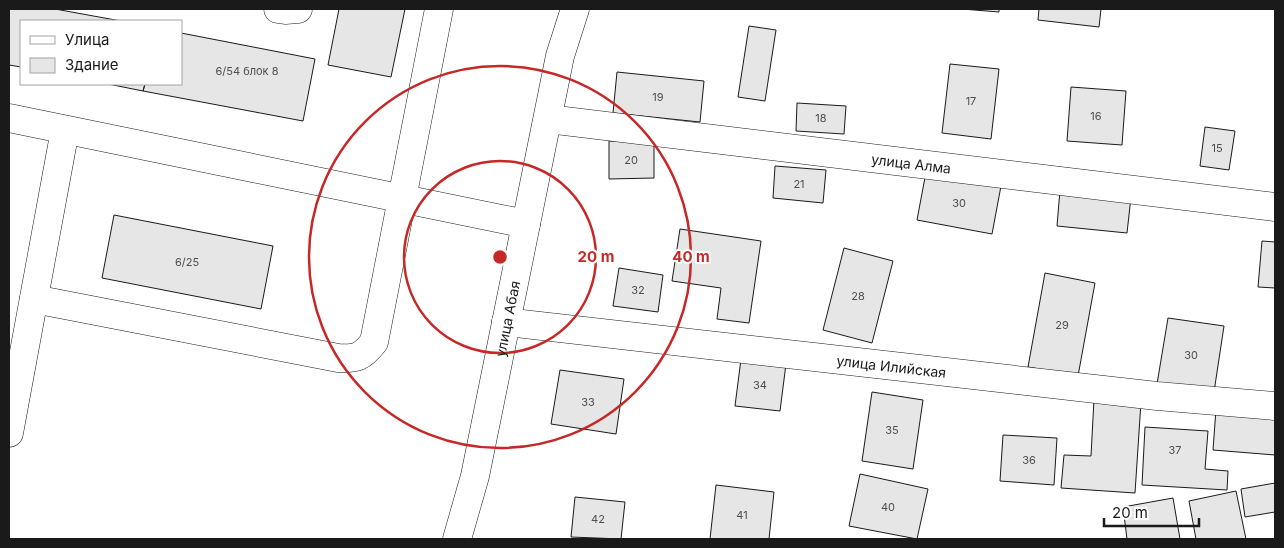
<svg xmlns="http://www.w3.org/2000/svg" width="1284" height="548" font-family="Inter,sans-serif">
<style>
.building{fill:#e6e6e6;stroke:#1a1a1a}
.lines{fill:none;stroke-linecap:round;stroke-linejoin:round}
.minor-casing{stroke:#1a1a1a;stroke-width:29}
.tertiary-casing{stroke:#1a1a1a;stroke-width:29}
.minor{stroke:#fff;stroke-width:28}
.tertiary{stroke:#fff;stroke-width:28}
.ring{fill:none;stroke:#c62828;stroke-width:2.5}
.labels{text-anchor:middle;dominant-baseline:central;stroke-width:4;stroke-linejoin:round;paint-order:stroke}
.number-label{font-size:11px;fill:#4d4d4d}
.street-label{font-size:14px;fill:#1a1a1a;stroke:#fff}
.centre{fill:#c62828;stroke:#fff;stroke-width:2.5}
.ring-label{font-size:15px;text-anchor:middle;font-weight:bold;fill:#c62828;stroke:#fff;stroke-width:4;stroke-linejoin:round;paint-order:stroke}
</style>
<rect width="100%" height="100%" fill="#fff"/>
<path class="building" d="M 9,9 L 55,9 L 121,21 L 21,21 L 21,67 L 9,65 Z
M 339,9 L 405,9 L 391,77 L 328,65 Z
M 962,9 L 999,9 L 999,12 Z
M 1039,9 L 1101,9 L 1099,27 L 1038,20 Z
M 749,26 L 776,30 L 765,101 L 738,97 Z
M 181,33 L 315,59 L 303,121 L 143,91 L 145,84 L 181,84 Z
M 950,64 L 999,69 L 991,139 L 942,133 Z
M 617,72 L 704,81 L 700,122 L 613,113 Z
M 108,84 L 145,84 L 143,91 Z
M 1071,87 L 1126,91 L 1122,145 L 1067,141 Z
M 797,103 L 846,106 L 844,134 L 796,131 Z
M 1205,127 L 1235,131 L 1229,170 L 1200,166 Z
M 609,141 L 654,141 L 654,178 L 609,179 Z
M 775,166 L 826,170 L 823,203 L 773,198 Z
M 926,172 L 1001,186 L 992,234 L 917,220 Z
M 1060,190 L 1131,197 L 1127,233 L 1057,226 Z
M 114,215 L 273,246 L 261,309 L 102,278 Z
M 680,229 L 761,241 L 749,323 L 717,319 L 721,288 L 672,281 Z
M 1262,241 L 1275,242 L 1275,288 L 1258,287 Z
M 844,248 L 893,261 L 872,343 L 823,330 Z
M 619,268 L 663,275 L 658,312 L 613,306 Z
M 1045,273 L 1095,283 L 1078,376 L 1028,367 Z
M 1168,318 L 1224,326 L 1214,392 L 1157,384 Z
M 741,359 L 786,364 L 780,411 L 735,406 Z
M 560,370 L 624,379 L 616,434 L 551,424 Z
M 872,392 L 923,400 L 913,469 L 862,461 Z
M 1094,399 L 1141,402 L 1135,493 L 1061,488 L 1064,455 L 1091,456 Z
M 1216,409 L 1275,414 L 1275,455 L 1213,450 Z
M 1145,427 L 1208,431 L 1205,469 L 1228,471 L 1227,490 L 1142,485 Z
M 1003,435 L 1057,438 L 1054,485 L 1000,481 Z
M 860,474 L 928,489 L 917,539 L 849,526 Z
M 1275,483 L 1275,512 L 1245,517 L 1241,489 Z
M 716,485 L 774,492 L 769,539 L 710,539 Z
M 1236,491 L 1246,539 L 1196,539 L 1189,501 Z
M 575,497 L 625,502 L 621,539 L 571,537 Z
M 1173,498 L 1180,539 L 1127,539 L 1123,507 Z"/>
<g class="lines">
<g class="minor-casing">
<g id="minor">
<path d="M 278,9 L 285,10 L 298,9"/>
<path d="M 9,118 L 526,224"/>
<path id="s1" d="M 548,119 L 1275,207"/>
<path d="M 34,299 L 338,358 C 357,359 362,357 374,342 L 439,9"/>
<path id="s2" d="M 506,322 L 1157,396 L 1275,406"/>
<path d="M 9,433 L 65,130"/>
</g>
</g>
<g class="tertiary-casing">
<g id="tertiary">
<path id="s3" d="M 457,539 L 475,476 L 560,56 L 575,9"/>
</g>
</g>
<use href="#minor" class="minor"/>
<use href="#tertiary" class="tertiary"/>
</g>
<g class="ring">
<circle cx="500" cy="257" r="96"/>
<circle cx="500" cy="257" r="191"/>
</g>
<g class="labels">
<g class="number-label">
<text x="247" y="71">6/54 блок 8</text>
<text x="658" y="97">19</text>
<text x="971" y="101">17</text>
<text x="1096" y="116">16</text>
<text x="821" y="118">18</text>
<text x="1217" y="148">15</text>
<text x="631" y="160">20</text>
<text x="799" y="184">21</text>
<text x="959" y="203">30</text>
<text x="187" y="262">6/25</text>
<text x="638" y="290">32</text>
<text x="858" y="296">28</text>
<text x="1062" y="325">29</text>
<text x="1191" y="355">30</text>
<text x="760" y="385">34</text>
<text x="588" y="402">33</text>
<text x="892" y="430">35</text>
<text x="1175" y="450">37</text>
<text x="1029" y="460">36</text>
<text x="888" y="507">40</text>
<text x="742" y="515">41</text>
<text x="598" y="519">42</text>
</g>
<g class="street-label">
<text stroke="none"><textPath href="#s1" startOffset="366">улица Алма</textPath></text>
<text stroke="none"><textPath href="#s3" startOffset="226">улица Абая</textPath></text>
<text stroke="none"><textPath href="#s2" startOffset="388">улица Илийская</textPath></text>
</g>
</g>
<circle cx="500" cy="257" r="8" class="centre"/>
<g class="ring-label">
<text x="596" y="262">20 m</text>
<text x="691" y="262">40 m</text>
</g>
<rect width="1284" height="548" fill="none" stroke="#1a1a1a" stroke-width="20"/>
<rect x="20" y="20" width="162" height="65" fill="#ffffff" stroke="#a3a3a3"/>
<rect x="30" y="36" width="25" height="8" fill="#ffffff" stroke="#a3a3a3"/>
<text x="65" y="45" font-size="15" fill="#1a1a1a">Улица</text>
<rect x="30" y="58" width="25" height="15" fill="#e6e6e6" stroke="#a3a3a3"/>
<text x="65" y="70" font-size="15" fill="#1a1a1a">Здание</text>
<path d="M1104 518v8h95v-8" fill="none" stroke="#1a1a1a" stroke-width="2.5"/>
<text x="1112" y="518" font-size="15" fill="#1a1a1a" stroke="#ffffff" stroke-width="4" paint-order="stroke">20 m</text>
</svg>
